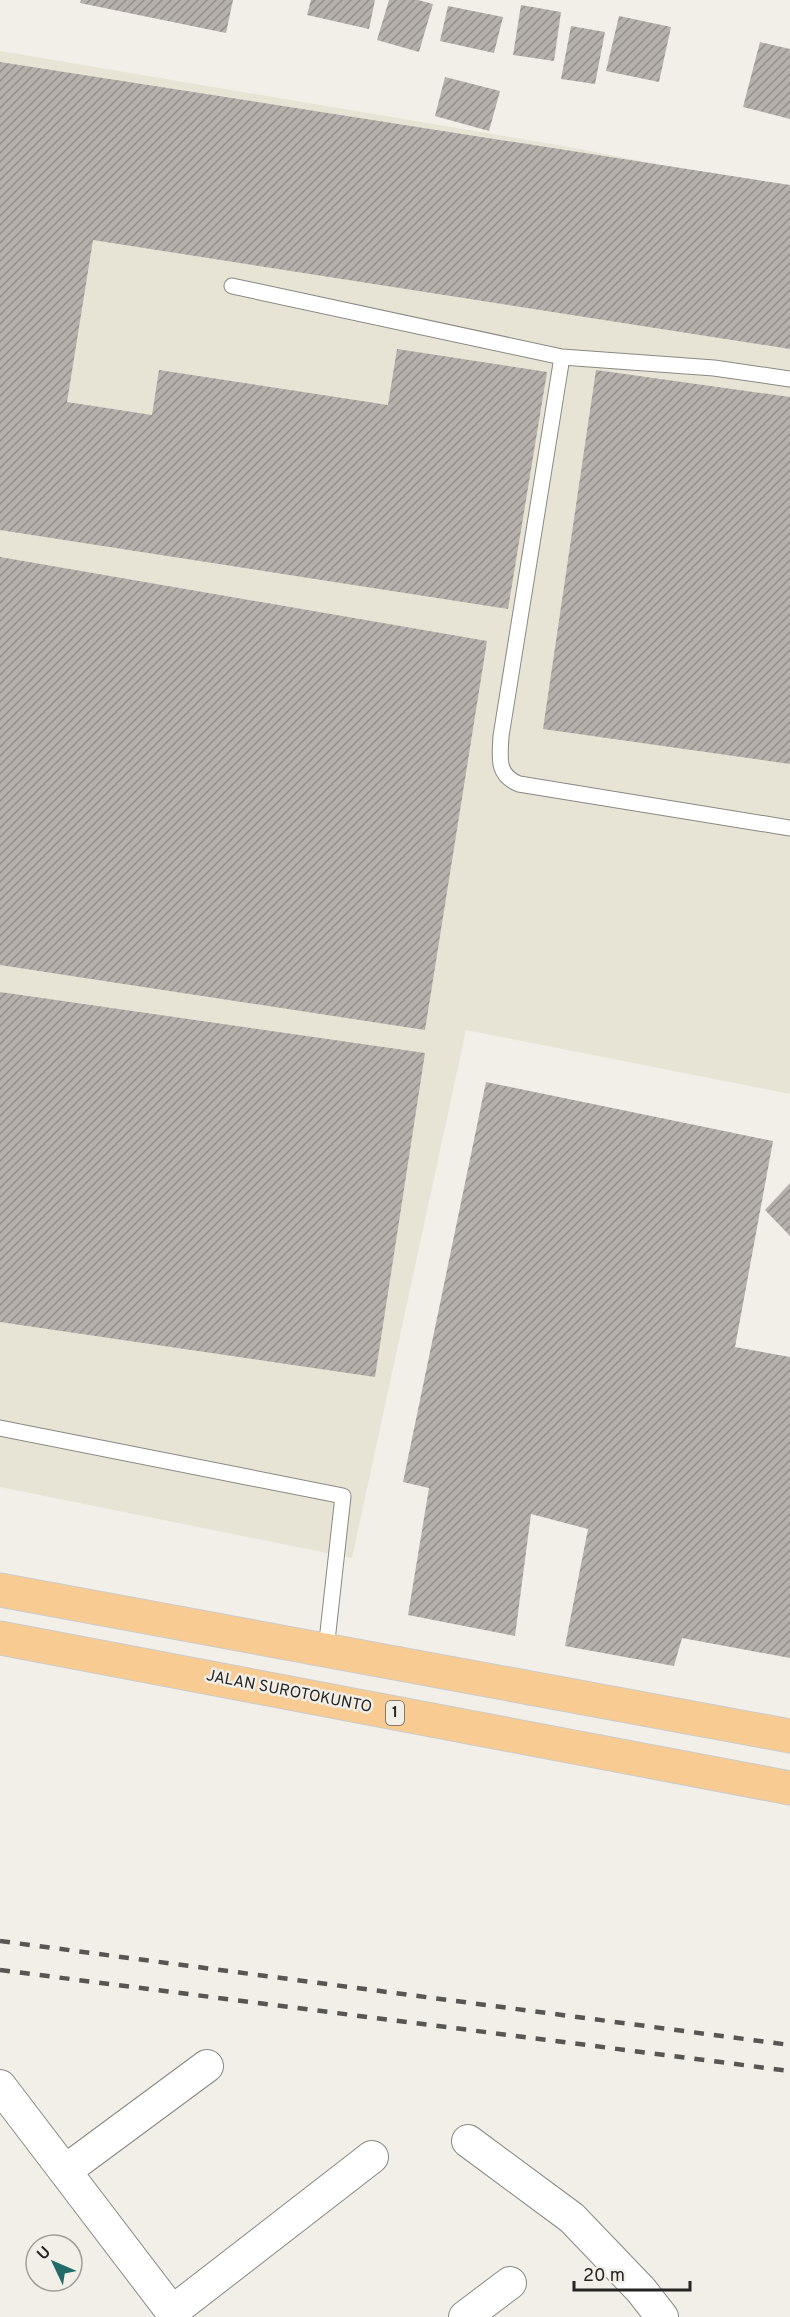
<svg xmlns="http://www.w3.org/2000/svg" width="790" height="2317" font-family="Overpass,sans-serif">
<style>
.built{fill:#e7e3d5}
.building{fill:url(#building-hatch)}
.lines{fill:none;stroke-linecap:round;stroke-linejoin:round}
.service-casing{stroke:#8a8882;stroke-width:17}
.minor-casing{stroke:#8a8882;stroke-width:34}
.primary-casing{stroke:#cbcbca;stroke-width:35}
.service{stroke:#fff;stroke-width:15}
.minor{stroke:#fff;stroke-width:32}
.primary{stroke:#f8cb93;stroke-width:33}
.rail{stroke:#575652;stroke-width:4.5;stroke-dasharray:10 10;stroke-linecap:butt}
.labels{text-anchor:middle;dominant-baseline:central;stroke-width:5;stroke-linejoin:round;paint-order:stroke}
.shield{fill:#f1efe8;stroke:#63625e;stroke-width:1.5}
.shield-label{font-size:15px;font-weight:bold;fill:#262523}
.street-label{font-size:16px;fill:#262523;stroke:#f1efe8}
</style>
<defs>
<pattern id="building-hatch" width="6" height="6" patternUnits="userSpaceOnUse" patternTransform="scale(1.5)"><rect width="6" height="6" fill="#b5b0ab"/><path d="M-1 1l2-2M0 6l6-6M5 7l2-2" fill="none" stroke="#938f8b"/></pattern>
</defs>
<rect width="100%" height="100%" fill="#f1efe8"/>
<path class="built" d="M 0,51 L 569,147 L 790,190 L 790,1094 L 466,1030 L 352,1558 L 0,1487 Z"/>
<path class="building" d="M 81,0 L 233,0 L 226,33 L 80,3 Z
M 311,0 L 375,0 L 369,29 L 307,15 Z
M 389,0 L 418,0 L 433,4 L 419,52 L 377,40 Z
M 521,5 L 561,12 L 554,61 L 513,55 Z
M 448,6 L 503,17 L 494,53 L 440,41 Z
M 619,16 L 671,27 L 659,82 L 606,71 Z
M 571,26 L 605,32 L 595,84 L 561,79 Z
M 760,42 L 790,49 L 790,119 L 743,107 Z
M 0,62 L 790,185 L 790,349 L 93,240 L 67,402 L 152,415 L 159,370 L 388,405 L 397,349 L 547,372 L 508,609 L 0,530 Z
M 445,77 L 500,91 L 489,131 L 435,116 Z
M 596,370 L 790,397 L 790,764 L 543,729 Z
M 0,557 L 487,641 L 425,1030 L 0,965 Z
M 0,992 L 425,1053 L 375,1377 L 0,1322 Z
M 486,1082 L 773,1141 L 735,1347 L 790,1357 L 790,1658 L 682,1638 L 674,1666 L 565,1646 L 588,1529 L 531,1514 L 515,1636 L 408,1615 L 429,1488 L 403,1482 Z
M 790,1183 L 790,1236 L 765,1210 Z"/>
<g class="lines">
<g class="service-casing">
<path id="service" d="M 232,286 L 562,357 L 501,736 C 500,757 496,775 519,784 L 790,828
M 562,357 L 714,368 L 790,379
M 0,1428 L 343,1496 L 326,1650"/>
</g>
<g class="minor-casing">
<path id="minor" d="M 0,2086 L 176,2317
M 468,2141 L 572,2218 L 641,2290 L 662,2317
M 65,2171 L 207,2066
M 172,2312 L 372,2157
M 465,2317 L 510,2283"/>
</g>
<g class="primary-casing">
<path id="primary" d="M 0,1590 L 790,1736
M 0,1638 L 790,1788"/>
</g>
<use href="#service" class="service"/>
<use href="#minor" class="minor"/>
<use href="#primary" class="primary"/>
<path class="rail" d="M 0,1941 L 790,2045
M 0,1970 L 790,2071"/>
</g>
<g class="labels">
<rect class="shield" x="386" y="1701" width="18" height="24" rx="4.5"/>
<g class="shield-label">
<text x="395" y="1713">1</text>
</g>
<g class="street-label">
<text transform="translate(289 1692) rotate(11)">JALAN SUROTOKUNTO</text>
</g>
</g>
<g transform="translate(54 2263) rotate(314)"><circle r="28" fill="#f1efe8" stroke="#a09e99" stroke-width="1.5"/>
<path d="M0-4.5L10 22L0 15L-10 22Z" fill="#216c68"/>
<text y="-9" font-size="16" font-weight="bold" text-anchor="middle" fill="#262523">U</text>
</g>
<path d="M574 2281v9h116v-9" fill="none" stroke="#262523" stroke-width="3"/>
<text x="583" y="2281" font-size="18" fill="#262523" stroke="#f1efe8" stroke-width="4.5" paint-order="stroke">20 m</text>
</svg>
